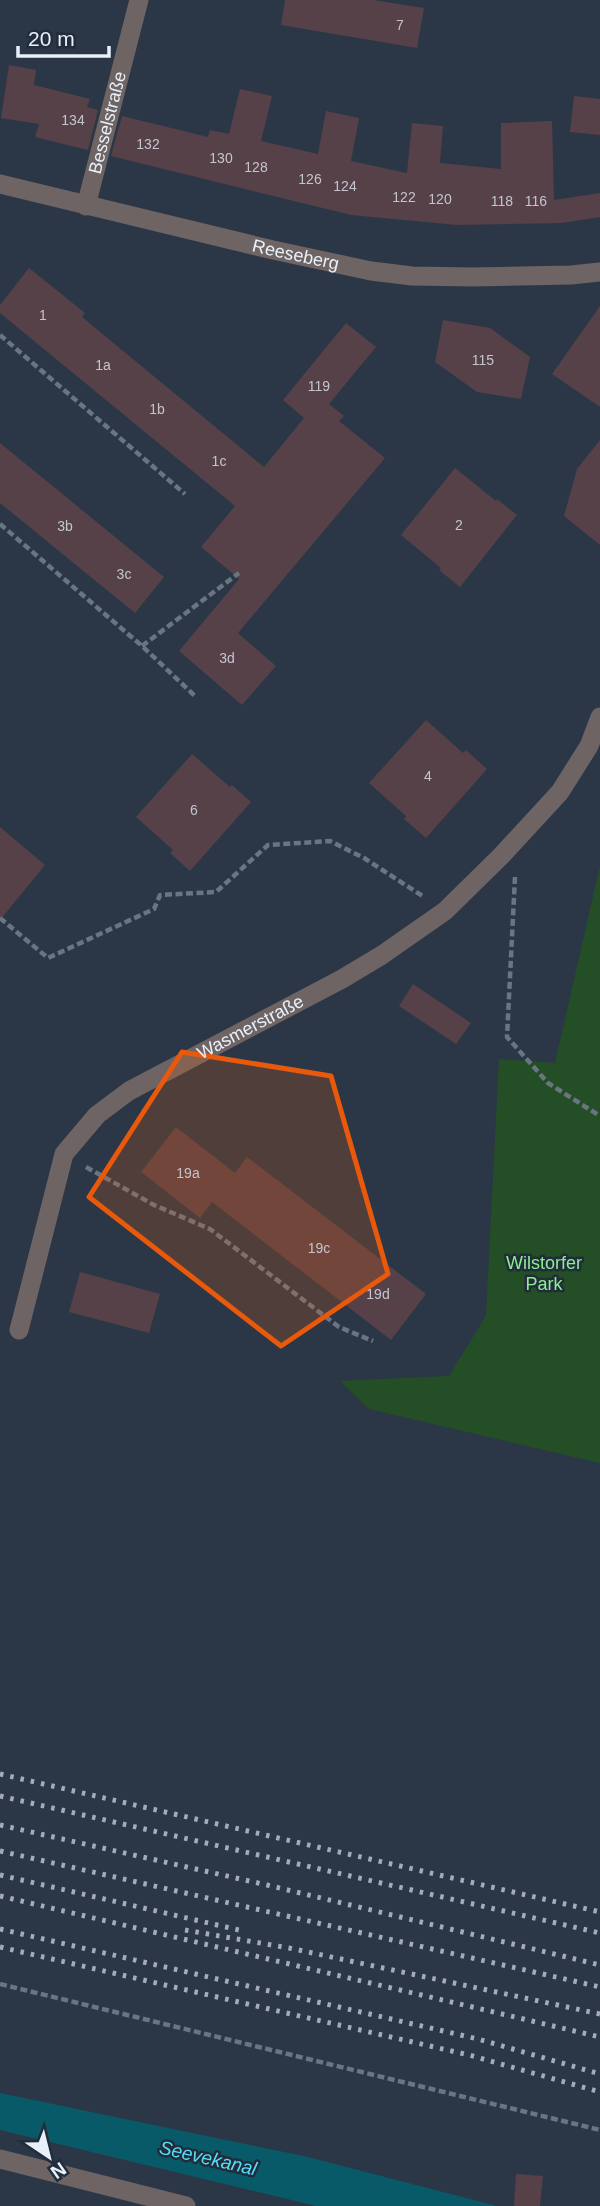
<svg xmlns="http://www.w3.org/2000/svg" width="600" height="2206" font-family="Helvetica,sans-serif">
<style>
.green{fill:#244f26}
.water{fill:#085a68}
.building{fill:#564148}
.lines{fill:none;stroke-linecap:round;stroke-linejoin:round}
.path{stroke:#6a7582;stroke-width:4.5;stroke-dasharray:7 3.5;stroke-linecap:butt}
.minor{stroke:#6f6464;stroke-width:19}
.rail{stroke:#a3adb9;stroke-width:5;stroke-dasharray:3.5 7;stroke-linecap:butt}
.marked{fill:#e8590c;fill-opacity:0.2;stroke:#e8590c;stroke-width:5;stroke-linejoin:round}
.labels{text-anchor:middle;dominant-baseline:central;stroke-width:5;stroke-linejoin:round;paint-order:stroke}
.number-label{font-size:14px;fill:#c4c4ce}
.street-label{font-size:18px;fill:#e8f0fa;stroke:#212d3b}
.park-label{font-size:18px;fill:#8fec92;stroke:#212d3b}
.water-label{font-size:19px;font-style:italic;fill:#56ddf9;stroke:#212d3b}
</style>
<rect width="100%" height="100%" fill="#2b3746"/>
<path class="green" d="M 600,866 L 600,1463 L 369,1409 L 340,1381 L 449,1376 L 486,1316 L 499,1059 L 555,1063 Z"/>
<path class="water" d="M 0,2093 L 308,2157 L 497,2206 L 316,2206 L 0,2130 Z"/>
<path class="building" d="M 285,0 L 373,0 L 424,8 L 417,48 L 281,25 Z
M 9,65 L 36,70 L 34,85 L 90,99 L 87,107 L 98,110 L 88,150 L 35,137 L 39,124 L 1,118 Z
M 240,89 L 272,96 L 261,141 L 318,154 L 326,111 L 359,118 L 351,161 L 407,173 L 412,123 L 443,126 L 440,163 L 501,169 L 501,123 L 552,121 L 554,200 L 600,193 L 600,217 L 562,223 L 457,225 L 351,215 L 111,156 L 122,116 L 208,137 L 210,130 L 229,134 Z
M 574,96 L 600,99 L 600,135 L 570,132 Z
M 29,268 L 85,313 L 82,317 L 264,467 L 304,418 L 283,400 L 346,323 L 376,347 L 329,404 L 344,416 L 339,421 L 385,458 L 238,633 L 276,666 L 242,705 L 179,651 L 239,579 L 201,547 L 235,506 L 0,313 L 0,305 Z
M 600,306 L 600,407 L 552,374 Z
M 443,320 L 490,328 L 530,357 L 521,399 L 477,392 L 435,362 Z
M 600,440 L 600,545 L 564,516 L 577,469 Z
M 0,443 L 164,577 L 135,613 L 0,503 Z
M 455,468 L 496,501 L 497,499 L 517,515 L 460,587 L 439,570 L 441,568 L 401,535 Z
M 426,720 L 463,753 L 466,750 L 487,769 L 426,838 L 404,819 L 406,816 L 369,783 Z
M 192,754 L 230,787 L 232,785 L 251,802 L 190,871 L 170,853 L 173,850 L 136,817 Z
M 0,827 L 45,865 L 0,920 Z
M 413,984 L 471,1023 L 456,1044 L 399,1006 Z
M 176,1127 L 235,1173 L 247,1157 L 426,1294 L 391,1340 L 212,1202 L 200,1218 L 141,1172 Z
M 80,1272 L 160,1294 L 149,1333 L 69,1312 Z
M 516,2174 L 543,2176 L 540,2206 L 514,2206 Z"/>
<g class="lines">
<path class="path" d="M 0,335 L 185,494
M 0,524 L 142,646 L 195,696
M 142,646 L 239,573
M 515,877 L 507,1037 L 548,1083 L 600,1116
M 0,918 L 48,958 L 154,909 L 160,895 L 216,892 L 268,845 L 330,841 L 364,858 L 424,897
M 86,1167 L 154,1205 L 210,1229 L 339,1327 L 373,1341
M 0,1984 L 600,2130"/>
<g class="minor">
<path id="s1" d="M 0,184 L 273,250 L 371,271 L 412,276 L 473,277 L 571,275 L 600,272"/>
<path id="s2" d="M 86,206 L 139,0"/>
<path id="s3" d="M 19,1330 L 64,1154 L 97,1115 L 129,1091 L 342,979 L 382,955 L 445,911 L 501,856 L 560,792 L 589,746 L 600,717"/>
<path d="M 0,2159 L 186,2206"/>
</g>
<path class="rail" d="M 0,1774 L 600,1912
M 0,1796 L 600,1933
M 0,1825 L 267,1885 L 600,1965
M 0,1851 L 600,1987
M 0,1875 L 239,1930
M 0,1896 L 600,2037
M 0,1929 L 478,2039 L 600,2074
M 185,1930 L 289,1948 L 600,2014
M 0,1947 L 469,2055 L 600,2092"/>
</g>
<path class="marked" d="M 182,1052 L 331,1076 L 388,1274 L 281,1346 L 89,1197 Z"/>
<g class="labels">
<g class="number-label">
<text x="400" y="25">7</text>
<text x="73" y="120">134</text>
<text x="148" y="144">132</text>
<text x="221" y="158">130</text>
<text x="256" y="167">128</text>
<text x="310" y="179">126</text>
<text x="345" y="186">124</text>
<text x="404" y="197">122</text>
<text x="440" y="199">120</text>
<text x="502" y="201">118</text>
<text x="536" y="201">116</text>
<text x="43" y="315">1</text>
<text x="483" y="360">115</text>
<text x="103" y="365">1a</text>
<text x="319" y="386">119</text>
<text x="157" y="409">1b</text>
<text x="219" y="461">1c</text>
<text x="459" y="525">2</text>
<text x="65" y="526">3b</text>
<text x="124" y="574">3c</text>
<text x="227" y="658">3d</text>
<text x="428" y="776">4</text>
<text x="194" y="810">6</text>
<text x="188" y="1173">19a</text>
<text x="319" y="1248">19c</text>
<text x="378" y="1294">19d</text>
</g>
<g class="street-label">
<text stroke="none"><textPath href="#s2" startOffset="86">Besselstraße</textPath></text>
<text stroke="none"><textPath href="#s1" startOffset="304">Reeseberg</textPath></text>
<text stroke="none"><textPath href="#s3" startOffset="410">Wasmerstraße</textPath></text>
</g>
<g class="park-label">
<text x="544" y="1263">Wilstorfer<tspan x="544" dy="21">Park</tspan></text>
</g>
<g class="water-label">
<text transform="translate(208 2158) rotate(13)">Seevekanal</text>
</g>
</g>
<g transform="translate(49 2157) rotate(145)" stroke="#212d3b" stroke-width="5" paint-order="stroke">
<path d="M0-5L12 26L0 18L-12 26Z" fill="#e8f0fa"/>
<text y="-10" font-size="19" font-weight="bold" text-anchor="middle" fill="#e8f0fa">N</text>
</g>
<path d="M18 46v10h91v-10" fill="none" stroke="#e8f0fa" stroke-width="3.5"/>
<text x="28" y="46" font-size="21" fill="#e8f0fa" stroke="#212d3b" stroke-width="5" paint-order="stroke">20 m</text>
</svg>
